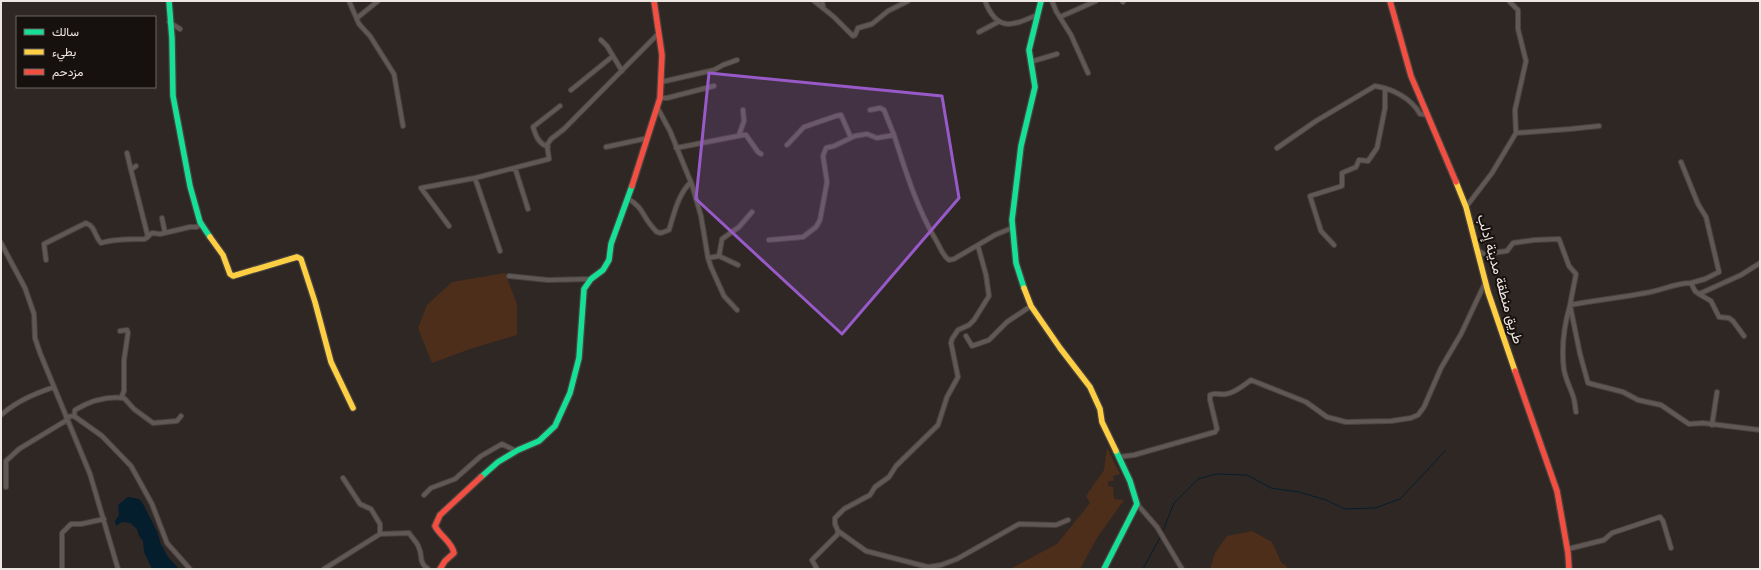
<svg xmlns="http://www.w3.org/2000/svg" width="1761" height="570" font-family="Figtree,Vazirmatn,sans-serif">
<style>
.green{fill:#4c2e1b}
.water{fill:#041e2d}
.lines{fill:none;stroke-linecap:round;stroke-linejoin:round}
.stream{stroke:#041e2d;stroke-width:1}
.street-casing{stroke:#49433f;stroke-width:6}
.fast-casing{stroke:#49433f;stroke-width:8}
.slow-casing{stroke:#49433f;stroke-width:8}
.jam-casing{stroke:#49433f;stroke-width:8}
.street{stroke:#615855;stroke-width:4}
.fast{stroke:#16e098;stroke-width:5.5}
.slow{stroke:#ffcf43;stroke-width:5.5}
.jam{stroke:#f24e42;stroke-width:5.5}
.marked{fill:#985ac8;fill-opacity:0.2;stroke:#985ac8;stroke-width:3;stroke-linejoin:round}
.labels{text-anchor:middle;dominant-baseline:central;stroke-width:4;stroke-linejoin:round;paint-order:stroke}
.street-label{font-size:14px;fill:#eee6e1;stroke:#16110e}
</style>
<rect width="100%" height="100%" fill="#2f2724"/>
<path class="green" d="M 505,273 L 517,304 L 517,335 L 470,349 L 432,363 L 418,328 L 427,305 L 452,282 Z
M 1107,448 L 1120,474 L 1113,476 L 1114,481 L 1108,481 L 1108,486 L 1113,487 L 1114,499 L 1124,500 L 1097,538 L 1080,569 L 1010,569 L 1057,544 L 1090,503 L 1086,496 L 1104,470 Z
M 1252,531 L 1272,542 L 1281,562 L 1289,569 L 1210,569 L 1215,553 L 1227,536 Z"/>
<path class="water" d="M 128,497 L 139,499 L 142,502 L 157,531 L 161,544 L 168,557 L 179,569 L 152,569 L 144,552 L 143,541 L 139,536 L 137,529 L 130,523 L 122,522 L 116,526 L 115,521 L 119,515 L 118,505 Z"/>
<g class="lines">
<path class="stream" d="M 1162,533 L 1174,503 L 1198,479 L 1216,474 L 1247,475 L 1271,488 L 1299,492 L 1326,500 L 1345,509 L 1375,508 L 1400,499 L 1446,450
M 1143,569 L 1161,536"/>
<g class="street-casing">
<path id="street" d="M 349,1 L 359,24 L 370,36 L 394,74 L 403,126
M 814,1 L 834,17 L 853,36 L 855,35 L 858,28 L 872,24 L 888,11 L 908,1
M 822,1 L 823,6
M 985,1 C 997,32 1012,26 1037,15
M 1052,1 L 1056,11 L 1071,35 L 1088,73
M 1122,1 L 1123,2
M 1060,17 L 1096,1
M 357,18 L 378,1
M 169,22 L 180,29
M 979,32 L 998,22
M 601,40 L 607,46 L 622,71
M 1030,62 L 1057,54
M 661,82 L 714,70 L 723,65 L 737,60
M 571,90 L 613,56
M 660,98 L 667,98 L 714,86
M 657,107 L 670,131 L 692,185 L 701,216 L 708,258 L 711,267 L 724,296 L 737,310
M 870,110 L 880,108 L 884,110 L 894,135
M 1516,133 L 1570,129 L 1599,126
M 739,135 L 744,121 L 743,110
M 787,145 L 804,127 L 836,116 L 841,115 L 851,138
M 548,147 C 538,143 536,136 533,127 L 560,106
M 606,147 L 648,138
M 676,148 L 743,135 L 746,135 L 758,152 L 761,154
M 1277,148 L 1316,121 L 1375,86 C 1393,89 1411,98 1420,114 L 1428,115
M 127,153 L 131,170
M 1681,162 L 1698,204 L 1706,217 L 1719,272 L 1705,279 L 1691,283
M 136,166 L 131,170 L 148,237
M 515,168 L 528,209
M 475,178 L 500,251
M 627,198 C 645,208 642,218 657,232 L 661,233 L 669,230 C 674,214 678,194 691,182
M 1466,207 L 1492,173 L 1516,133 L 1515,110 L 1526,61 L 1518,29 L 1518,10 L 1509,1
M 162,218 L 165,233
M 449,226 L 421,188 L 475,178 L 549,159 L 547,145 L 551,139 L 564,129 L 658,34
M 769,240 L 803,237 L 816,227 L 820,220 L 827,182 L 823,156 L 826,148 L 834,146 L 855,136 L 867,134 L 877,138 L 894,135 C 906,172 917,209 937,242 C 941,249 943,256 949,260 L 954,259 L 995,235 L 1012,228
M 1,243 L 25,288 L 34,314 L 35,338 L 40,353 L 90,474 L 118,569
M 1334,245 L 1321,231 L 1310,196 L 1342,186 L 1342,173 L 1356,167 L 1359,160 L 1368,161 L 1377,148 L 1385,108 L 1385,88
M 1477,250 L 1484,254 L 1507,251 L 1513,243 L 1534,240 L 1559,239 L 1569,266 L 1576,274 L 1570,305 L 1580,354 L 1588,383 L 1623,392 L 1638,400 L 1661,405 L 1689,424 L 1703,423 L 1760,430
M 719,256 L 738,265
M 708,258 L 719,256 L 722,239 L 739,227 L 752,212
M 46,260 L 44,244 L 86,223 C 96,227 94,236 101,243 C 113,239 131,239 145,239 L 152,233 L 160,234 L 190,227 L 197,227 L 202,223
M 509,276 L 548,280 L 591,279
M 1699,294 L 1711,301 L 1719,317 L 1729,318 L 1733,321 L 1744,336
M 120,331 L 127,330 L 128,333 L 124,360 L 124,391 L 121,398
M 966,336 L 972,346 L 989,340 L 1007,322 L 1031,306
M 1576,412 C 1575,407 1575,401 1573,396 C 1570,387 1566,380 1564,370 C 1561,348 1564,326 1570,305 C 1595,300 1620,298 1645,293 C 1660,291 1675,283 1691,283 L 1695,291 L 1699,294 L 1741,275 L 1760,263
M 1,415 C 17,401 34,394 54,387
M 74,416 L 75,410 C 90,401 107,396 124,398 L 134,409 L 153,423 L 177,421 L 181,416
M 66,417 L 74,416 L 102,436 L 131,466 L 152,504 L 167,543 L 190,569
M 1712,425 L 1717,392
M 1119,457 L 1134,455 L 1215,432 L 1217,429 L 1210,400 L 1210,395 C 1215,392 1220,395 1226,394 C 1235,393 1244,385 1251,380 L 1306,402 L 1327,417 L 1346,422 L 1391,421 L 1411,418 L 1418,415 L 1424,407 L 1441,368 L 1461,334 L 1485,283
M 343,478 L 360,504 L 371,509 L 380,524 L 380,534
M 6,487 L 6,461 L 19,449 L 67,420
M 424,495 L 431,488 L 455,479 L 481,456 L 502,444 L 516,451
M 1137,504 L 1157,527 L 1182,569
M 838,531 L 866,551 L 928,567 L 941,565 L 957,559 L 1019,524 L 1056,525 L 1068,520
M 1568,549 L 1604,540 L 1612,533 L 1660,517 L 1663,521 L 1671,548
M 62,569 L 62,533 L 71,524 L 81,524 L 104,519
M 324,569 L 380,534 L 409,533 C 412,538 418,543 419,548 C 423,556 418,562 428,569
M 817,569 L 812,560 L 837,535 L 838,531 L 835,524 L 835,518 L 844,509 L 870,495 L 875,487 L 889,477 L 896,466 L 938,425 L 947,397 L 958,377 L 951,343 L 952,339 L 958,330 L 969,325 L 974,320 L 989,296 L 986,275 L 978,246"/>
</g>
<g class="fast-casing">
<path id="fast" d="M 169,1 L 172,39 L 173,96 L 190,186 L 200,222 L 210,237
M 1024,288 L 1016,263 L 1012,220 L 1021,146 L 1035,87 L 1029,50 L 1041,1
M 481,477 L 498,462 L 518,450 L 539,441 L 555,426 L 570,393 L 579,358 L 584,289 L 591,279 L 603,270 L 609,260 L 611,244 L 632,186
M 1104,569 L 1137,504 L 1130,481 L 1116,451"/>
</g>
<g class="slow-casing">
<path id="slow" d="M 1456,182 L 1466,207 L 1488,292 L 1515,371
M 210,237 L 223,255 L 230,274 L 233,276 L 297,257 L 301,259 L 315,302 L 331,362 L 353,408
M 1024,288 L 1031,306 L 1060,348 L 1090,387 L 1100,409 L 1102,422 L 1116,451"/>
</g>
<g class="jam-casing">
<path id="jam" d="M 1390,1 L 1411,76 L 1456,182
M 632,186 L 660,98 L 662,55 L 654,1
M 1515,371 L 1557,491 L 1568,553 L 1569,569
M 440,569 L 445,561 L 454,553 C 452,542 440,536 435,526 L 440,515 L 481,477"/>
</g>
<use href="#street" class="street"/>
<use href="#fast" class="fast"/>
<use href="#slow" class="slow"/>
<use href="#jam" class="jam"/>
</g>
<path class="marked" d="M 709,73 L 942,96 L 959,198 L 842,334 L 696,199 Z"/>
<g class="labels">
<g class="street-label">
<text transform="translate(1500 279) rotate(74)">طريق منطقة مدينة إدلب</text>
</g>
</g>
<rect width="1761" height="570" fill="none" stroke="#eee6e1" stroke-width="4"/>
<rect x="16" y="16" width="140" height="72" fill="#16110e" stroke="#6c6662"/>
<rect x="24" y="29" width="20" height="6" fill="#16e098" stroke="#6c6662"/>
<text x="52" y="36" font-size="12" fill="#eee6e1">سالك</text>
<rect x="24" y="49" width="20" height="6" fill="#ffcf43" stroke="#6c6662"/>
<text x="52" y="56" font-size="12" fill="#eee6e1">بطيء</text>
<rect x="24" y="69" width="20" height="6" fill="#f24e42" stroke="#6c6662"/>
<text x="52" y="76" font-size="12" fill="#eee6e1">مزدحم</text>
</svg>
